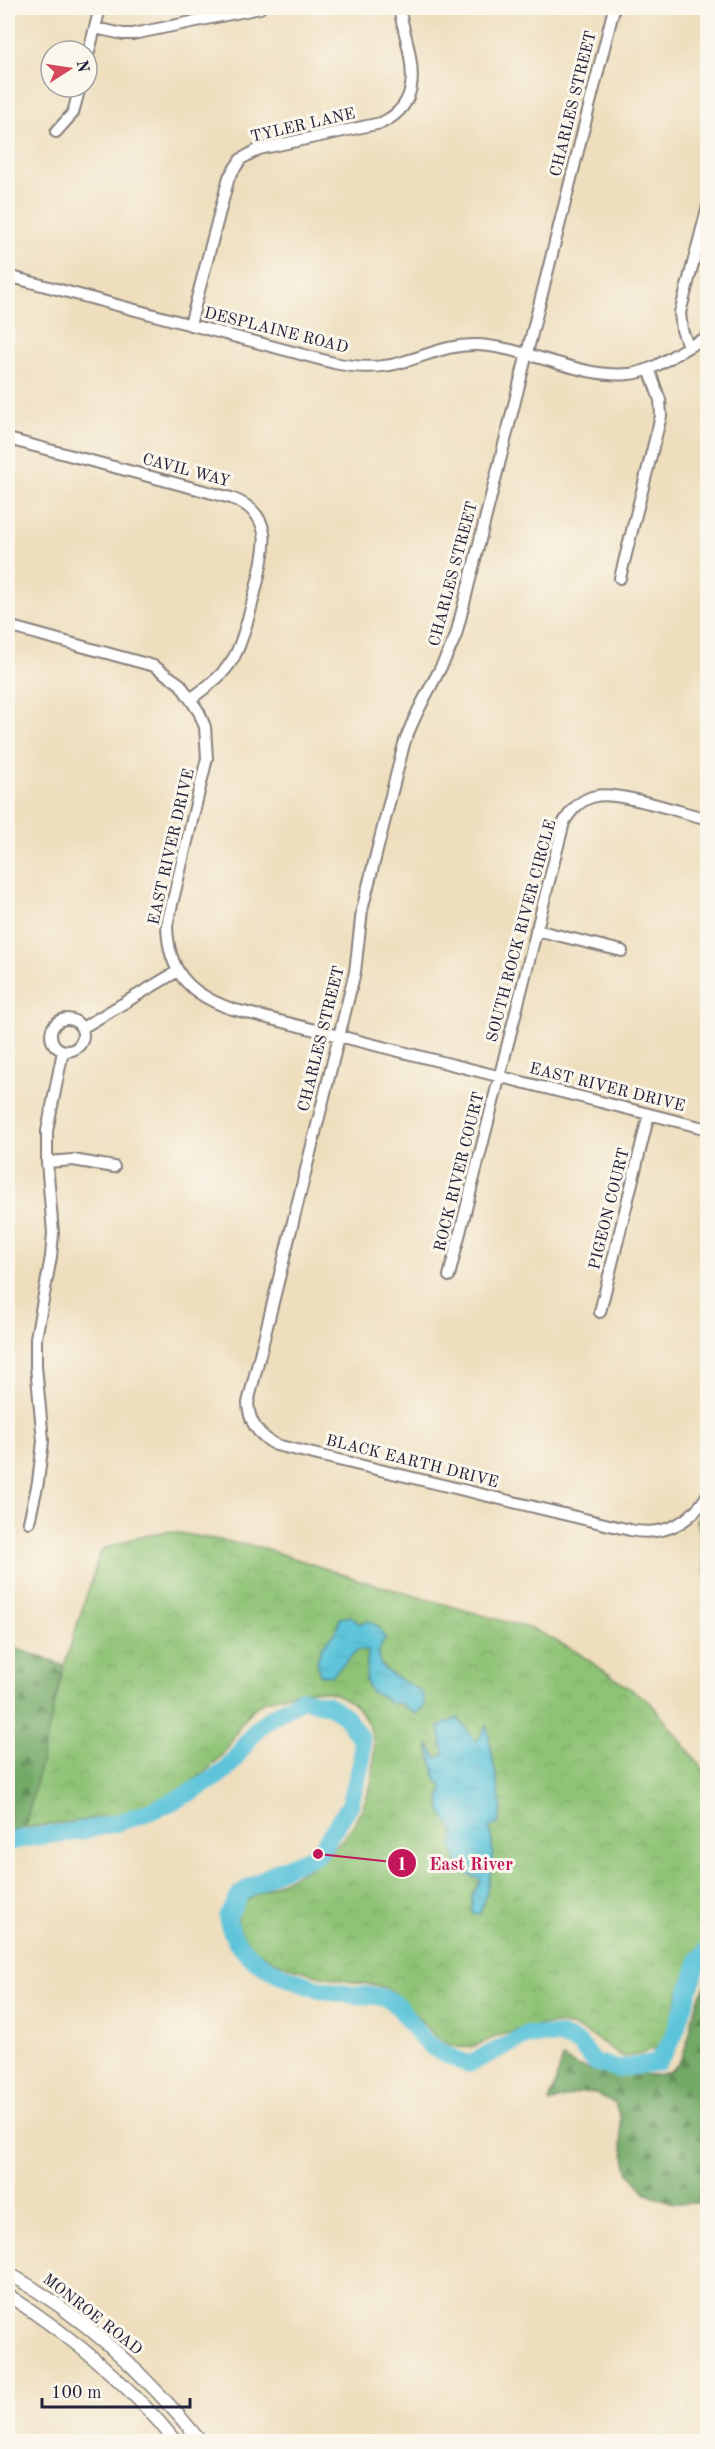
<svg xmlns="http://www.w3.org/2000/svg" width="715" height="2449" font-family="'Old Standard TT',serif">
<style>
.forest{fill:url(#forest-firs);stroke:#4a6650;stroke-width:1.5}
.park{fill:url(#park-crowns);stroke:#587258;stroke-width:1.5}
.water{fill:url(#water-ripples);stroke:#40738a;stroke-width:1.5}
.lines{fill:none;stroke-linecap:round;stroke-linejoin:round}
.river{stroke:#5dc4da;stroke-width:18}
.minor-casing{stroke:#88807c;stroke-width:14}
.major-casing{stroke:#88807c;stroke-width:15}
.minor{stroke:#fff;stroke-width:10}
.major{stroke:#fff;stroke-width:12}
.labels{text-anchor:middle;dominant-baseline:central;stroke-width:6;stroke-linejoin:round;paint-order:stroke}
.street-label{font-size:16px;fill:#22223b;stroke:#fbf7ec}
.leader{fill:none;stroke:#c2185b;stroke-width:2}
.callout-dot{fill:#c2185b;stroke:#fbf7ec;stroke-width:2}
.mark-label{font-size:18px;text-anchor:middle;font-weight:bold;fill:#fff}
.callout-label{font-size:18px;text-anchor:middle;font-weight:bold;fill:#c2185b;stroke:#fbf7ec;stroke-width:6;stroke-linejoin:round;paint-order:stroke}
</style>
<defs>
<pattern id="forest-firs" width="22" height="20" patternUnits="userSpaceOnUse" patternTransform="scale(1.5)"><rect width="22" height="20" fill="#72a966"/><path d="M5 1l3.5 6h-7zM16 11l3.5 6h-7z" fill="#5d8955"/></pattern>
<pattern id="park-crowns" width="20" height="18" patternUnits="userSpaceOnUse" patternTransform="scale(1.5)"><rect width="20" height="18" fill="#8ec375"/><path d="M2 6a3 3 0 1 1 6 0M12 15a3 3 0 1 1 6 0" fill="none" stroke="#7aa766"/></pattern>
<pattern id="water-ripples" width="26" height="14" patternUnits="userSpaceOnUse" patternTransform="scale(1.5)"><rect width="26" height="14" fill="#5dc4da"/><path d="M2 4q2-2 4 0t4 0M15 11q2-2 4 0t4 0" fill="none" stroke="#51a8bc"/></pattern>
</defs>
<rect width="100%" height="100%" fill="#fbf7ec"/>
<filter id="ink" filterUnits="userSpaceOnUse"><feTurbulence type="fractalNoise" baseFrequency=".0167" numOctaves="2"/><feDisplacementMap in="SourceGraphic" scale="12" xChannelSelector="R" yChannelSelector="G"/><feConvolveMatrix kernelMatrix="1 2 1 2 8 2 1 2 1" color-interpolation-filters="sRGB"/></filter>
<filter id="wash" filterUnits="userSpaceOnUse"><feTurbulence type="fractalNoise" baseFrequency=".008" numOctaves="4" result="noise"/><feDisplacementMap in="SourceGraphic" scale="24" xChannelSelector="R" yChannelSelector="G"/><feGaussianBlur stdDeviation="1.35" result="paint"/><feColorMatrix in="noise" values="0 0 0 0 0 0 0 0 0 0 0 0 0 0 0 0 0 1.4 0 .05"/><feComposite in="paint" operator="in"/></filter>
<g filter="url(#wash)">
<rect width="100%" height="100%" fill="#eedebd"/>
<path class="forest" d="M 8,1645 L 64,1666 L 25,1828 L 8,1832 Z
M 707,1982 L 707,2203 L 673,2203 L 646,2193 L 629,2174 L 622,2144 L 620,2116 L 614,2103 L 595,2093 L 582,2092 L 549,2103 L 563,2058 C 582,2071 602,2072 625,2073 C 638,2073 649,2077 662,2074 C 689,2068 686,2033 694,2012 C 697,2001 702,1992 707,1982 Z"/>
<path class="park" d="M 707,1509 L 707,1586 L 699,1527 L 696,1521 Z
M 167,1531 L 260,1547 L 366,1582 L 535,1630 L 575,1651 L 650,1702 L 707,1774 L 707,1940 L 677,1997 L 670,2026 L 663,2041 L 658,2047 L 641,2054 L 624,2057 C 585,2033 575,2016 527,2028 C 517,2031 505,2033 495,2037 C 482,2043 473,2049 458,2047 C 430,2045 412,2000 386,1988 C 376,1984 364,1984 353,1982 C 324,1977 277,1968 254,1948 C 244,1940 232,1921 240,1909 C 249,1895 273,1887 287,1879 C 297,1874 307,1869 316,1863 C 353,1838 377,1792 374,1749 C 373,1726 361,1706 340,1696 C 326,1689 312,1689 297,1692 C 285,1695 270,1698 260,1704 C 243,1714 237,1733 227,1748 C 222,1757 211,1766 204,1773 C 190,1785 172,1793 156,1801 C 116,1820 68,1821 25,1828 L 64,1666 L 101,1550 L 132,1539 Z"/>
<path class="water" d="M 351,1616 L 358,1623 L 369,1621 L 379,1627 L 385,1638 C 363,1671 402,1678 422,1692 L 425,1705 L 416,1714 L 399,1703 L 389,1703 L 384,1698 L 371,1692 L 366,1681 L 368,1650 L 357,1650 L 332,1676 L 320,1675 L 317,1661 L 321,1648 L 335,1633 L 340,1618 Z
M 458,1718 L 476,1742 L 487,1726 L 502,1810 L 498,1824 L 489,1828 C 498,1857 488,1886 480,1914 L 472,1913 L 472,1895 L 481,1880 L 462,1872 L 451,1847 L 455,1832 C 443,1818 436,1807 443,1788 L 436,1779 L 428,1744 L 437,1758 L 444,1754 L 439,1727 Z"/>
<g class="lines">
<path class="river" d="M 8,1842 C 33,1835 55,1835 80,1831 C 128,1823 178,1803 219,1775 C 233,1766 242,1746 254,1733 C 267,1718 285,1709 302,1699 L 328,1705 L 345,1716 L 361,1739 L 362,1760 L 350,1805 L 318,1854 L 279,1870 L 241,1893 L 227,1917 C 229,1924 231,1933 235,1939 C 255,1972 316,1991 352,1995 C 365,1996 376,1994 389,2000 C 404,2007 412,2030 425,2041 C 438,2053 453,2059 469,2064 L 528,2035 L 560,2036 L 578,2043 L 595,2062 L 618,2069 L 658,2062 L 674,2036 L 699,1960 L 708,1949"/>
</g>
</g>
<g filter="url(#ink)">
<g class="lines">
<g class="minor-casing">
<path id="minor" d="M 614,8 L 456,635 C 441,673 417,705 404,744 L 362,910 L 355,972 L 248,1403 C 249,1423 259,1436 276,1445 L 630,1530 C 663,1537 691,1523 708,1494
M 95,28 L 123,34 L 133,34 L 260,8
M 87,59 L 100,8
M 56,132 L 73,113 L 80,87
M 8,276 L 334,363 C 358,368 383,369 406,361 C 430,354 451,344 477,345 C 527,347 581,379 629,374 C 660,371 679,347 708,338
M 190,325 L 229,177 L 241,159 L 259,149 L 381,123 C 431,101 407,49 399,8
M 688,346 L 682,330 L 680,313 L 708,206
M 8,439 L 231,498 C 248,504 261,515 264,533 C 268,551 244,640 234,657 C 224,675 208,686 192,698
M 620,578 L 661,416 L 660,400 L 649,369
M 8,626 L 154,666 L 180,684 L 199,712 L 205,727 L 207,758 L 167,925 C 168,972 189,994 232,1009 L 708,1129
M 536,930 L 622,951
M51 1035a16 16 0 1 1 32 0a16 16 0 1 1-32 0Z
M 82,1028 L 178,971
M 47,1162 L 73,1160 L 114,1167
M 449,1276 L 564,822 C 572,809 581,799 596,796 C 617,791 683,813 708,819
M 600,1312 L 649,1114
M 29,1522 L 38,1482 L 43,1441 L 36,1366 L 36,1338 L 51,1257 L 53,1233 L 47,1162 L 47,1131 L 63,1051"/>
</g>
<g class="major-casing">
<path id="major" d="M 8,2273 C 82,2315 147,2375 201,2442
M 8,2295 C 71,2336 129,2383 176,2442"/>
</g>
<use href="#minor" class="minor"/>
<use href="#major" class="major"/>
</g>
</g>
<g class="labels">
<g class="street-label">
<text transform="translate(574 104) rotate(-76)">CHARLES STREET</text>
<text transform="translate(303 126) rotate(-13)">TYLER LANE</text>
<text transform="translate(276 331) rotate(14)">DESPLAINE ROAD</text>
<text transform="translate(186 471) rotate(15)">CAVIL WAY</text>
<text transform="translate(454 574) rotate(-75)">CHARLES STREET</text>
<text transform="translate(172 847) rotate(-77)">EAST RIVER DRIVE</text>
<text transform="translate(522 931) rotate(-75)">SOUTH ROCK RIVER CIRCLE</text>
<text transform="translate(322 1039) rotate(-76)">CHARLES STREET</text>
<text transform="translate(607 1088) rotate(14)">EAST RIVER DRIVE</text>
<text transform="translate(460 1172) rotate(-76)">ROCK RIVER COURT</text>
<text transform="translate(610 1209) rotate(-76)">PIGEON COURT</text>
<text transform="translate(412 1462) rotate(14)">BLACK EARTH DRIVE</text>
<text transform="translate(92 2315) rotate(38)">MONROE ROAD</text>
</g>
</g>
<path class="leader" d="M318 1854L402 1863"/>
<g class="callout-dot">
<circle cx="318" cy="1854" r="6"/>
<circle cx="402" cy="1863" r="15"/>
</g>
<g class="mark-label">
<text x="402" y="1870">1</text>
</g>
<g class="callout-label">
<text x="471" y="1870">East River</text>
</g>
<rect width="715" height="2449" fill="none" stroke="#fbf7ec" stroke-width="30"/>
<g transform="translate(69 69) rotate(78)"><circle r="28" fill="#fbf7ec" stroke="#a4a2a5" stroke-width="1.5"/>
<path d="M0-4.5L10 22L0 15L-10 22Z" fill="#d1495b"/>
<text y="-9" font-size="16" font-weight="bold" text-anchor="middle" fill="#22223b">N</text>
</g>
<path d="M42 2398v9h148v-9" fill="none" stroke="#22223b" stroke-width="3"/>
<text x="51" y="2398" font-size="18" fill="#22223b" stroke="#fbf7ec" stroke-width="4.5" paint-order="stroke">100 m</text>
</svg>
